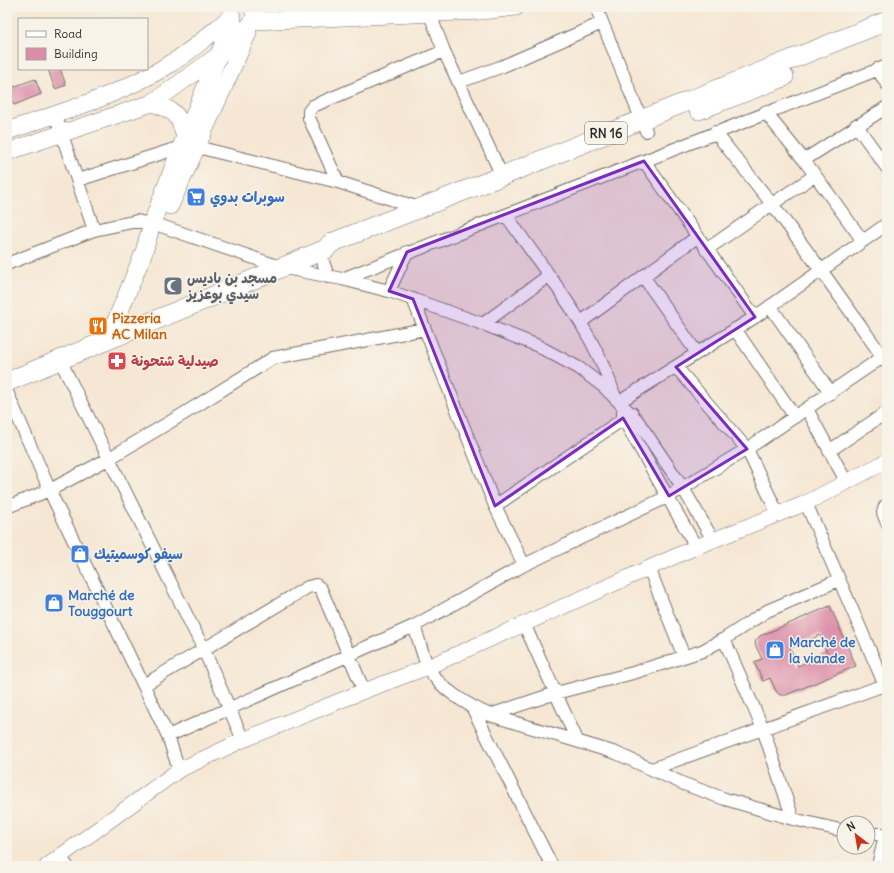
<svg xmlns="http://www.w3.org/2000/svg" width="894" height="873" font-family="Delius,'Playpen Sans Arabic',sans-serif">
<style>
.building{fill:#db8ca7;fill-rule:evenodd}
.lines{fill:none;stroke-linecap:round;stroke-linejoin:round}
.minor-casing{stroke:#726d66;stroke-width:14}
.tertiary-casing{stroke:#726d66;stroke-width:16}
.secondary-casing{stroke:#726d66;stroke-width:18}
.primary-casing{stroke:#726d66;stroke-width:20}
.minor{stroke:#fff;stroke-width:12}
.tertiary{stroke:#fff;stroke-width:15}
.secondary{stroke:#fff;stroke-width:17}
.primary{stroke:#fff;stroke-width:19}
.marked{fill:#7b2cbf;fill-opacity:0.2;stroke:#7b2cbf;stroke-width:3;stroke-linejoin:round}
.labels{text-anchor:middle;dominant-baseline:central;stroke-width:3;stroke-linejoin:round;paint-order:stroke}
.shield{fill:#f7f3e8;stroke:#686764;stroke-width:1}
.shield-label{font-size:13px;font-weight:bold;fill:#2b2b2b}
.shop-label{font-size:14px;font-weight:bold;fill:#366cbe;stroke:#f7f3e8;text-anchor:start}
.worship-label{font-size:14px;font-weight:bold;fill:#5b616d;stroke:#f7f3e8;text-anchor:start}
.food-label{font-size:14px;font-weight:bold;fill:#c56008;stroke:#f7f3e8;text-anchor:start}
.health-label{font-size:14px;font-weight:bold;fill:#be3a42;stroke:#f7f3e8;text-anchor:start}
</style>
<rect width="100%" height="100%" fill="#f7f3e8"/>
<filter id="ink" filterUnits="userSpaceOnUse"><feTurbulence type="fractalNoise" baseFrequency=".025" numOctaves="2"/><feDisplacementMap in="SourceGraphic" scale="8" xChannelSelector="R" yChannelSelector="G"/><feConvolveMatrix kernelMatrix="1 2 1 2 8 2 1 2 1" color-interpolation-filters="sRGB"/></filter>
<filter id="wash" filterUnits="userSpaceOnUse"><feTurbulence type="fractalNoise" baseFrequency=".012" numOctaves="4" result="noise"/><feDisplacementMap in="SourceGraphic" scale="16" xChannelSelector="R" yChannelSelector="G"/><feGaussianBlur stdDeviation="0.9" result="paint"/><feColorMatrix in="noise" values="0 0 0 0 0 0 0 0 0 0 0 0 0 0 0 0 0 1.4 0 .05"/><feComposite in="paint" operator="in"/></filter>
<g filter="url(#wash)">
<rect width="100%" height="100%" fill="#f6e7d4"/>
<g id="blocks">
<path class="building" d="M 48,69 L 60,69 L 66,85 L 55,89 Z
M 35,79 L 41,94 L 14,105 L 8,89 Z
M 830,606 L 856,666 L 786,695 L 780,695 L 776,691 L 770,678 L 763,681 L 754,662 L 762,659 L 755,644 L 756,640 L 760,636 ZM 820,635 L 827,653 L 798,666 L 790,648 Z"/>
</g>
</g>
<g filter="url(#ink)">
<use href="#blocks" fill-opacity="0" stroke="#726d66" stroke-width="1"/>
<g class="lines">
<g class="minor-casing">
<path id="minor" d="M 596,7 L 646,131
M 429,12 L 444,51 L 502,176
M 877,69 L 887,84
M 459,82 L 503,66 L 602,23
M 765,112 L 804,160 L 863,241
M 55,114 L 94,230
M 856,125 L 887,168
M 804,160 L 887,107
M 644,161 L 755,317
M 814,176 L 772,204 L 821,270 L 887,363
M 78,180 L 181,147 L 197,147 L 338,182 L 419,208
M 338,182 L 309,118 L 309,111 L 313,106 L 444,51
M 506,215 C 546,273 594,329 615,397
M 706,250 L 772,204 L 715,132
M 320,252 L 328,277
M 7,264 L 94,230 L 137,221 L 161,226 L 280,267 L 342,279 L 887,66
M 643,276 L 697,353
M 342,279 L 389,291 L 483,324 L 536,345 L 579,368 L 604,387 L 637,420 L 683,488 L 713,540
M 389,291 L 407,252
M 413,299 L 495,506 L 524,565
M 770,306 L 831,393
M 581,322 L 697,237
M 483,324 L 548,276
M 735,329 L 795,417
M 60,360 L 204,650 L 243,740
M 676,367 L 747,449 L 778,514
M 7,392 L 54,500 L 168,736 L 179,770
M 619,402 L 755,317 L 887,224
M 807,409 L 847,483
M 623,411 L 623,418 L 696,547
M 829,451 L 887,412
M 806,503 L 887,690
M 887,505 L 885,506 L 883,513 L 887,523
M 495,506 L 632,413
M 7,507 L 50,490 L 108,459 L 185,413 L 273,358 L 425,329
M 649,568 L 684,657
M 524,624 L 577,740
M 724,639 L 763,729 L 793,819
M 144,685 L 308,587 L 316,585 L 321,589 L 364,691
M 472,707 L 552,866
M 490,715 L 556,693 L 633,673 L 702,651 L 724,639 L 767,611 L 839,580
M 168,736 L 414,626
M 652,769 L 887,684
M 844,831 L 793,819 L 725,799 L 684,784 L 616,753 L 490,715 C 469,706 438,688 428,667 C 422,654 419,639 414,626 L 524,565 L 669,496 L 747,449 L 887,354
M 868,834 L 887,834
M 60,856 L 67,866
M 878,866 L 885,835"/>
</g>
<g class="tertiary-casing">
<path id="tertiary" d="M 47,866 L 179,770 L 243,740 L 364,691 L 428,667 L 696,547 L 806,503 L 887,461"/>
</g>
<g class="secondary-casing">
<path id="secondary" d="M 254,21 L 481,11 L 516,7
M 152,103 C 176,111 179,114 185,138
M 7,131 C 62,112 120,95 170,64 C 192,51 212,32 232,16
M 7,152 L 152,103 L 219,55 L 242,35 L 256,17 L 252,7
M 170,206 L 248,33
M 108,340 L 144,252 L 152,223 L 181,147 L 233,20"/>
</g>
<g class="primary-casing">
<path id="primary" d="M 699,110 L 784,77
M 7,382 L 326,249 L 330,244 L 336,241 L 502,176 L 887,21"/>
</g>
<use href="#minor" class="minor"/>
<use href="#tertiary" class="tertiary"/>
<use href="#secondary" class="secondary"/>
<use href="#primary" class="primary"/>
</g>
</g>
<path class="marked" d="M 644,161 L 755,317 L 676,367 L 747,449 L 669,496 L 623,418 L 495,506 L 413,299 L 389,291 L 407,252 Z"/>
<defs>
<g id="supermarket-square" transform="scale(1)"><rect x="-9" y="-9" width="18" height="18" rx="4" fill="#3f7fe0" stroke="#f7f3e8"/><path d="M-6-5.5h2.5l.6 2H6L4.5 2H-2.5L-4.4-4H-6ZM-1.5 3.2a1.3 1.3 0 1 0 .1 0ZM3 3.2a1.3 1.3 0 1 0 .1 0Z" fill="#fff"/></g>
<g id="mosque-square" transform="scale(1)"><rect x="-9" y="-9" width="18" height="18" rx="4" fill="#6b7280" stroke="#f7f3e8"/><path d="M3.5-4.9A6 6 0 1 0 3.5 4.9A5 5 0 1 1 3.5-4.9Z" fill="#fff"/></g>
<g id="restaurant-square" transform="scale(1)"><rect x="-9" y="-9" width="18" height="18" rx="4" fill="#e8710a" stroke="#f7f3e8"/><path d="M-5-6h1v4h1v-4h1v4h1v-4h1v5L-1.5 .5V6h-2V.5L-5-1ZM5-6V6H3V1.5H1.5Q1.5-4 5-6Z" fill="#fff"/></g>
<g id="pharmacy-square" transform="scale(1)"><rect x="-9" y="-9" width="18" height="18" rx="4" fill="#e0444e" stroke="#f7f3e8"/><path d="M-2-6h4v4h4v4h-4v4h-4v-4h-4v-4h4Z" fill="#fff"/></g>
<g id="shop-square" transform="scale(1)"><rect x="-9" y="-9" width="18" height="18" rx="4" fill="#3f7fe0" stroke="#f7f3e8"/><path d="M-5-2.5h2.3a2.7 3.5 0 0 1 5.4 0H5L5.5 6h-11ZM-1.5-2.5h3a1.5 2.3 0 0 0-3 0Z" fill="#fff"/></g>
</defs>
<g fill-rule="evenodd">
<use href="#supermarket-square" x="196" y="197"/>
<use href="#mosque-square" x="173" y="286"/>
<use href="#restaurant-square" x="98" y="326"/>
<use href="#pharmacy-square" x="117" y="361"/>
<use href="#shop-square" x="80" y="554"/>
<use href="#shop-square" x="54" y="603"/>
<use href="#shop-square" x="775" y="650"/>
</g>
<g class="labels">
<rect class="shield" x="585" y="122" width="42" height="22" rx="3"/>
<g class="shield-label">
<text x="606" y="133">RN 16</text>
</g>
<g class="shop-label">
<text x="210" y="197">سوبرات بدوي</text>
<text x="94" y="554">سيفو كوسميتيك</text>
<text x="68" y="595">Marché de<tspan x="68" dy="16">Touggourt</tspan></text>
<text x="789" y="642">Marché de<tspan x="789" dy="16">la viande</tspan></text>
</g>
<g class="worship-label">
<text x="187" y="278">مسجد بن باديس<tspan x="187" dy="16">سيدي بوعزيز</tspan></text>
</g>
<g class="food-label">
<text x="112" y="318">Pizzeria<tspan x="112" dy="16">AC Milan</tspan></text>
</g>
<g class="health-label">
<text x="131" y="361">صيدلية شتحونة</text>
</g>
</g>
<rect width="894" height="873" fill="none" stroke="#f7f3e8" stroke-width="24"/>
<rect x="18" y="18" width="130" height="52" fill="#f7f3e8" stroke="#a5a39c"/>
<rect x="26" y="31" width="20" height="6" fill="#ffffff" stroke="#a5a39c"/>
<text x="54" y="38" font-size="12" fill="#2b2b2b">Road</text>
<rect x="26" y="48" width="20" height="12" fill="#db8ca7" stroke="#a5a39c"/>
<text x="54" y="58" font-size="12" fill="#2b2b2b">Building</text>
<g transform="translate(856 835) rotate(329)"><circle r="19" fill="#f7f3e8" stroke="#a5a39c"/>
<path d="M0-3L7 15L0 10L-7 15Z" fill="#c8321e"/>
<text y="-6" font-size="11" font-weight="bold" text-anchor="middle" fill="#2b2b2b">N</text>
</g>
</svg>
